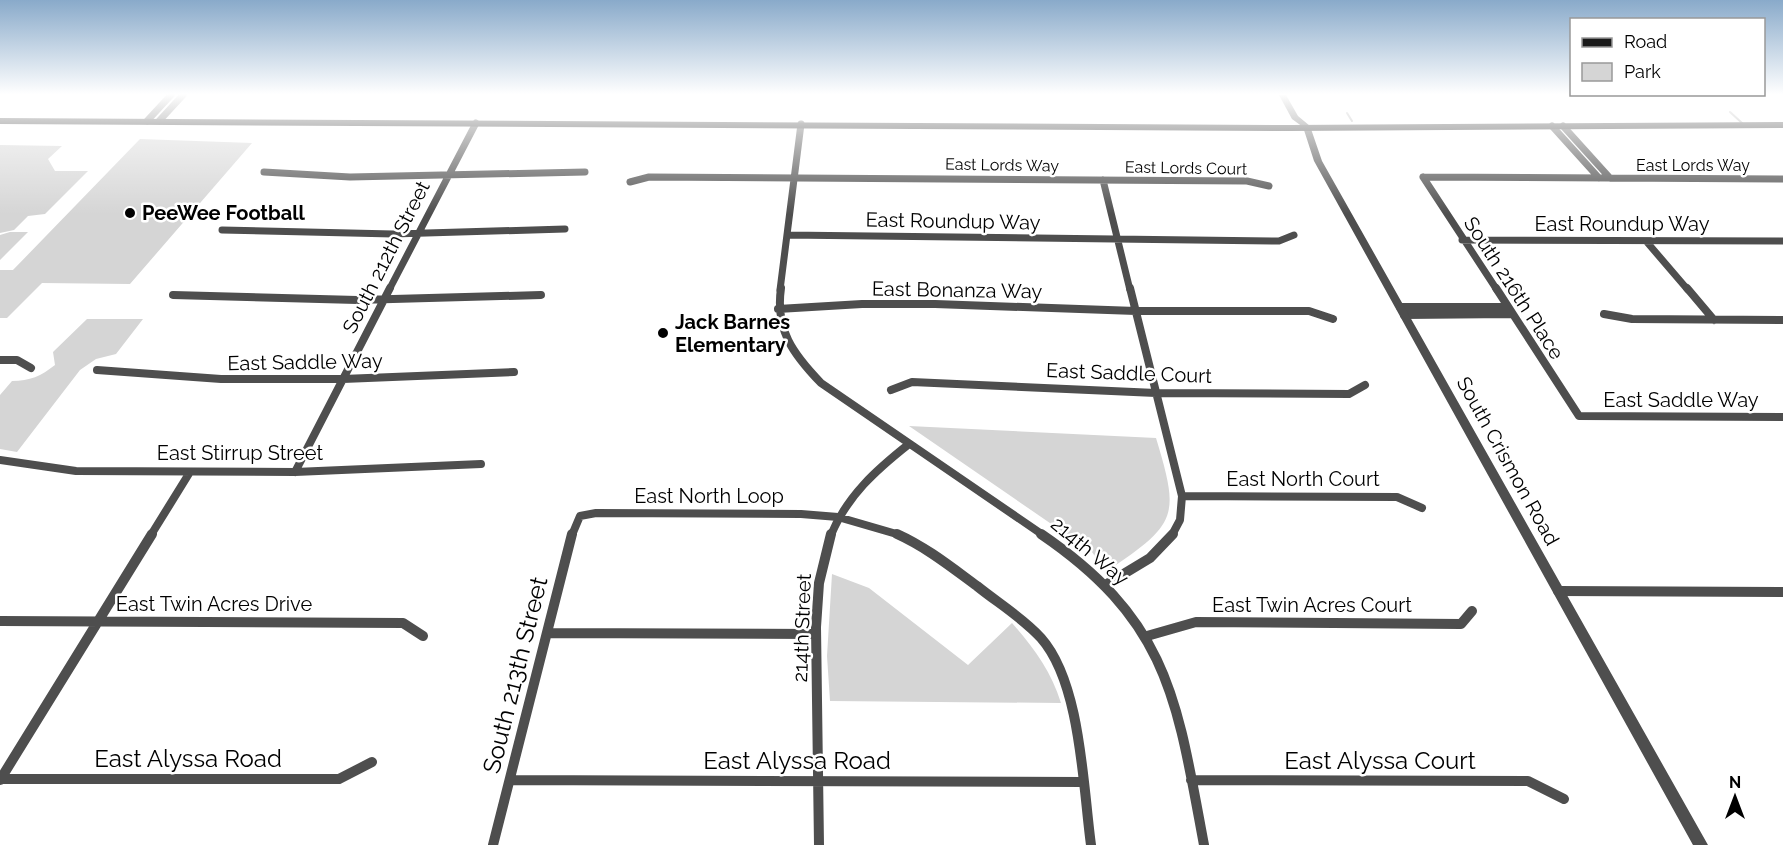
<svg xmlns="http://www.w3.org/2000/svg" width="1783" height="845" font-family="Raleway,sans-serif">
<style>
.green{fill:#d5d5d5}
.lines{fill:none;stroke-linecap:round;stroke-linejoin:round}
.stream{stroke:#9c9c9c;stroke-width:2}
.minor-far2{stroke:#4e4e4e;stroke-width:7}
.minor-far1{stroke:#4e4e4e;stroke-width:8}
.minor{stroke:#4e4e4e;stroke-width:10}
.tertiary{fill:#4e4e4e;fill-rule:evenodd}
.secondary{fill:#1b1b1b;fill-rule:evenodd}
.poi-dot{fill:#000;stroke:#fff;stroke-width:2}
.labels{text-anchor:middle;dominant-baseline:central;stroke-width:5;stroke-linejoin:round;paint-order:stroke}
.far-street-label{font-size:16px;fill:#000;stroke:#fff}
.poi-label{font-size:20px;font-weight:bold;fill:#000;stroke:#fff;text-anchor:start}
.street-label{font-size:20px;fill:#000;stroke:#fff}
.near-street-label{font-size:24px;fill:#000;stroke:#fff}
</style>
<rect width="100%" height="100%" fill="#fff"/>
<path class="green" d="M 140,139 L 252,143 L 130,284 L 42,283 L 7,318 L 0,318 L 0,270 L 13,270 Z
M 0,145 L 62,146 L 48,159 L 55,171 L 88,171 L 45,214 L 28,216 L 14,230 L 0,233 Z
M 10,232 L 28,232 L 0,260 L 0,235 Z
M 87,319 L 143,319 L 116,354 L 96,359 L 80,370 L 17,452 L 0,449 L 0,395 L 12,381 C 30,381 41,376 55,365 L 53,352 Z
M 909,426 L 1156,438 C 1179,514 1178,523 1113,567 L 1101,565 L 1092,552 Z
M 832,574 L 869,588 L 968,665 L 1012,623 C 1034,648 1051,671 1061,703 L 830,701 L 827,656 Z"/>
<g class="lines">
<path class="stream" d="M 1730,112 L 1742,123
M 1347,113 L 1352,121"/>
<path class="minor-far2" d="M 147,121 L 171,95
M 159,121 L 183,95
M 1552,126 L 1599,178
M 1563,126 L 1610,178
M 264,172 L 350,177 L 585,172
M 1423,177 L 1497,290
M 1423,177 L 1783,179
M 1103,180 L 1130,290
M 630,182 L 649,177 L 1247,181 L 1269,186
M 222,230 L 393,234 L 565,229
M 787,235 L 1279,241 L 1294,235
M 1462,240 L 1783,241
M 1646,241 L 1688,290
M 389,290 L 476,123
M 780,290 L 801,124"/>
<path class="minor-far1" d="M 781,288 C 775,330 793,354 821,383 L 1043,535
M 1130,288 L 1182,496 L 1180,520 L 1172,535
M 1496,288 L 1579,416 L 1783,417
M 1687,288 L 1714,320
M 173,295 L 357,300 L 541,295
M 1400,307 L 1506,307
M 778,309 L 862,304 L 935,304 L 1136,311 L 1309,311 L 1333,319
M 1604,314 L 1632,319 L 1783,320
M 1404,315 L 1511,314
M 0,360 L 17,360 L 31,368
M 97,370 L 221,379 L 343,379 L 514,372
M 891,390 L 912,382 L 1156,393 L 1349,394 L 1365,385
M 0,460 L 76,471 L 295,472 L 481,464
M 295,472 L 390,288
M 1182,496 L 1397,497 L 1422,508
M 151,535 L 190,472
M 572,535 L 580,516 L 596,513 L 801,514 L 838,517 L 900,535
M 831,535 C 847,496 876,470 909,444"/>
<path class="minor" d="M 897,534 C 926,547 951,567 977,586 C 998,603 1023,618 1041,638 C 1081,683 1083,787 1091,845
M 1041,534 C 1170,622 1177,701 1204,845
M 1107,584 L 1150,558 L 1173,534
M 1558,591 L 1783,592
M 0,621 L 403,623 L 423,636
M 548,633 L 816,634
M 1147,636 L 1196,622 L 1461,624 L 1472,611
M 0,779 L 339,779 L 372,762
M 0,780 L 152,534
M 510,780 L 1083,782
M 1191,780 L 1528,781 L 1564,799
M 493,845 L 572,534
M 819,845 L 816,627 L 819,583 L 831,534"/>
<path class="tertiary" d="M 1279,95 L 1286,95 L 1298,116 L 1310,126 L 1322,161 L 1708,845 L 1693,845 L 1314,161 L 1303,127 L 1292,119 Z"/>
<path class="secondary" d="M 0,118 L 1290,125 L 1783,122 L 1783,128 L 1290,131 L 0,124 Z"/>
</g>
<linearGradient id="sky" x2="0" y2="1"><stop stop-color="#89aaca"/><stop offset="0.44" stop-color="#fff"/><stop offset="1" stop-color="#fff" stop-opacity="0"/></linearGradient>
<rect width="1783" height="214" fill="url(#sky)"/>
<g class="poi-dot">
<circle cx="130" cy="213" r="6"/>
<circle cx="663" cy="333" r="6"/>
</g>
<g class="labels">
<g class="far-street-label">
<text transform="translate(1002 165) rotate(1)">East Lords Way</text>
<text x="1693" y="165">East Lords Way</text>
<text transform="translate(1186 168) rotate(1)">East Lords Court</text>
</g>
<g class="poi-label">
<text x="142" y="213">PeeWee Football</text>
<text x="675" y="322">Jack Barnes<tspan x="675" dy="23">Elementary</tspan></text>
</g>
<g class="street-label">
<text transform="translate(953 221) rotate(1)">East Roundup Way</text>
<text x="1622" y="224">East Roundup Way</text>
<text transform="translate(386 257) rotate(-63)">South 212th Street</text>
<text transform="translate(1514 288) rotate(57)">South 216th Place</text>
<text transform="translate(957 290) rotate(1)">East Bonanza Way</text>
<text transform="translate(305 362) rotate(-1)">East Saddle Way</text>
<text transform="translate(1129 373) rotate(2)">East Saddle Court</text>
<text x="1681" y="400">East Saddle Way</text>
<text x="240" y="453">East Stirrup Street</text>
<text transform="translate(1508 461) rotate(61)">South Crismon Road</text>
<text x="1303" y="479">East North Court</text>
<text x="709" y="496">East North Loop</text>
<text transform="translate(1090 551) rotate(40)">214th Way</text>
<text x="214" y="604">East Twin Acres Drive</text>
<text x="1312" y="605">East Twin Acres Court</text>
<text transform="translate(802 628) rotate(-88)">214th Street</text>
</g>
<g class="near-street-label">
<text transform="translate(515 675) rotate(-76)">South 213th Street</text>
<text x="188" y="758">East Alyssa Road</text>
<text x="797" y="760">East Alyssa Road</text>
<text x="1380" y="760">East Alyssa Court</text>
</g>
</g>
<rect x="1570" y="18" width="195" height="78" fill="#ffffff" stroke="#999999" stroke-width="1.5"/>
<rect x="1582" y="38" width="30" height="9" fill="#1b1b1b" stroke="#999999" stroke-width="1.5"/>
<text x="1624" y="48" font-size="18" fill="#000000">Road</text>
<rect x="1582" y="63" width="30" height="18" fill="#d5d5d5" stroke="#999999" stroke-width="1.5"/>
<text x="1624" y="78" font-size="18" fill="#000000">Park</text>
<g transform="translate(1735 797)" stroke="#ffffff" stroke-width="4.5" paint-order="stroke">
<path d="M0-4.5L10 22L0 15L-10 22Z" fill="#000000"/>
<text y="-9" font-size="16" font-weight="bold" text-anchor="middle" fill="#000000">N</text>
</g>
</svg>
